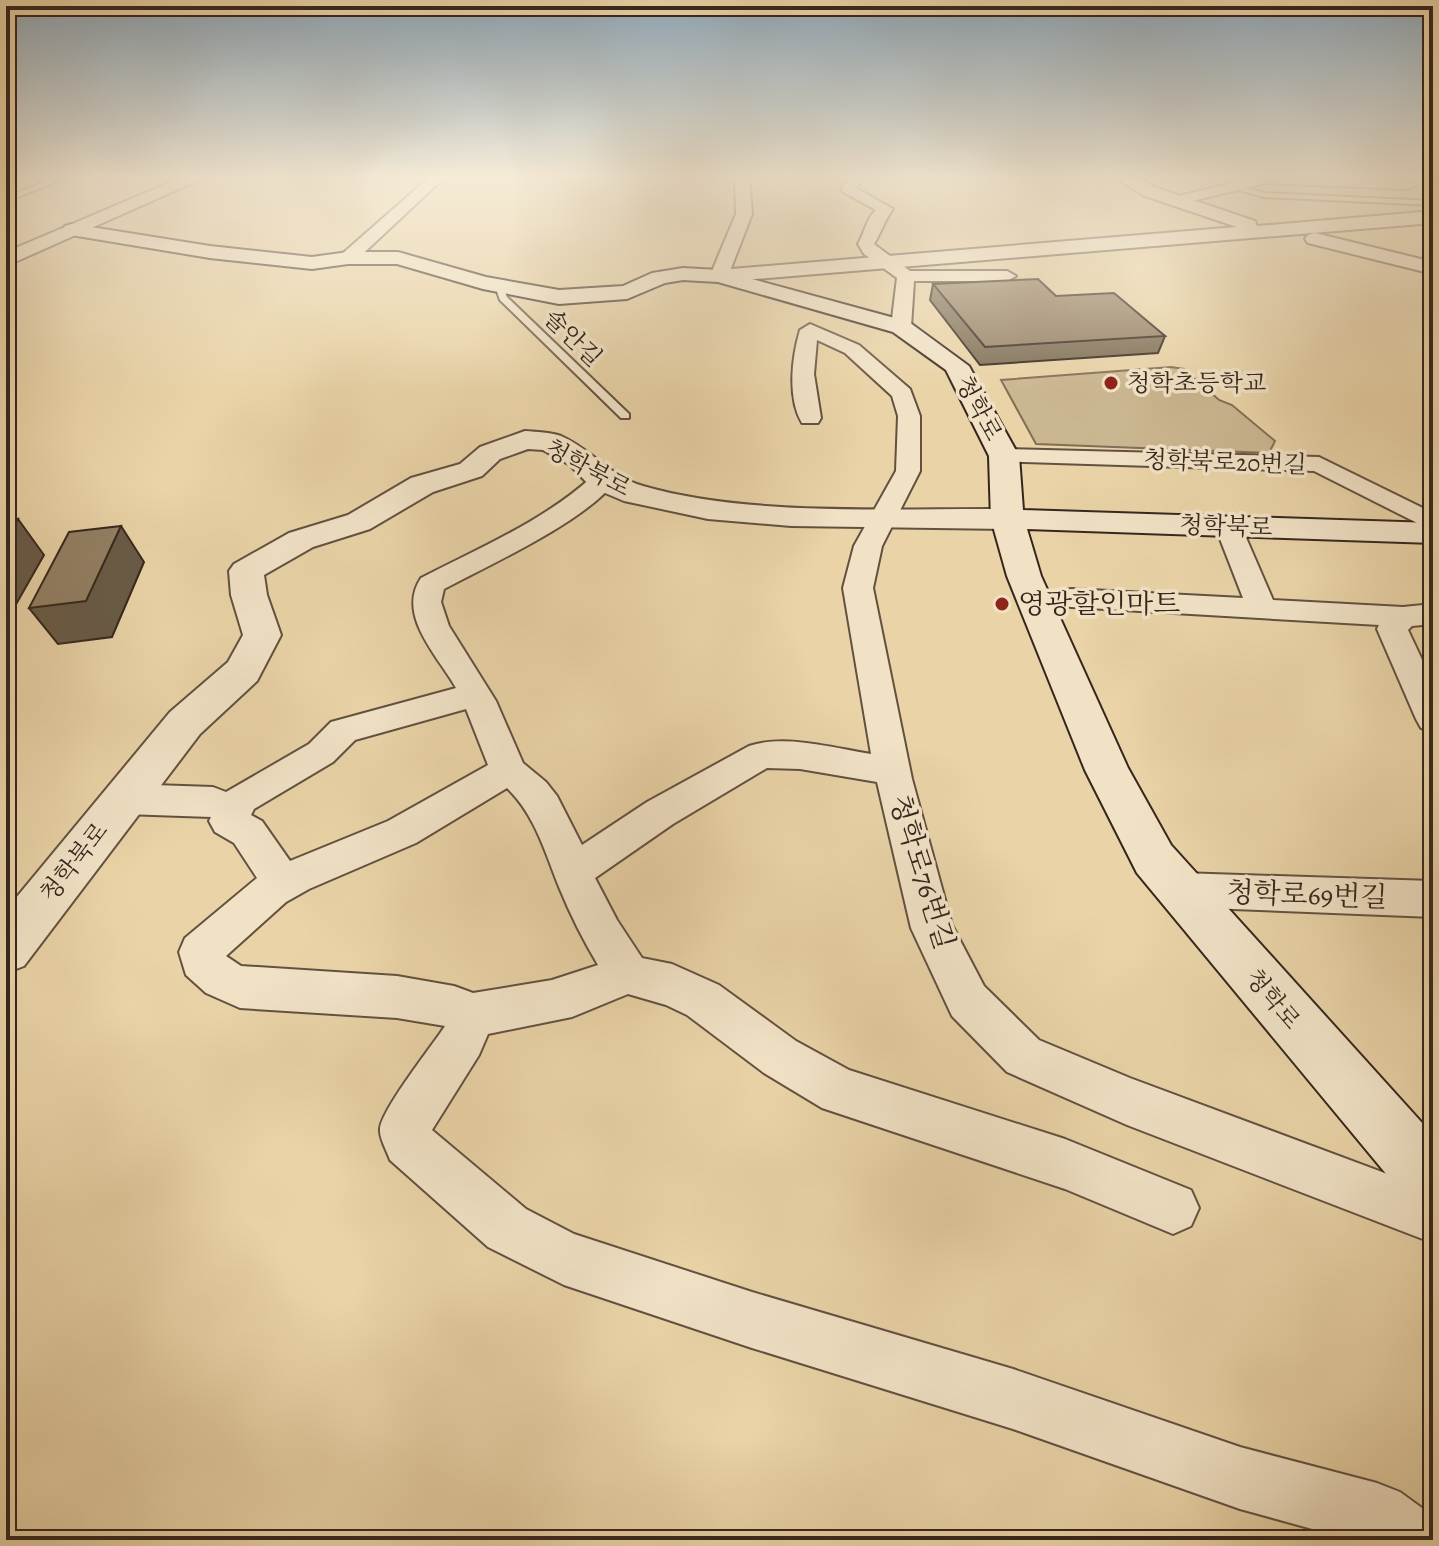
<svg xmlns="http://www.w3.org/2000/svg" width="1439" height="1546" font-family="Alegreya,'Noto Serif KR',serif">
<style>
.green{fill:#cab690;stroke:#806e56;stroke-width:2}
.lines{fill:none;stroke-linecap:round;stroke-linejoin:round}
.service-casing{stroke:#625140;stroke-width:4}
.minor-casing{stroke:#625140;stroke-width:4}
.tertiary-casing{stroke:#625140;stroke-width:4}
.secondary-casing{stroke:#35261d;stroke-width:4}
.service{fill:#f1e2c6;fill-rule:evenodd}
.minor{fill:#f1e2c6;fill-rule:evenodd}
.tertiary{fill:#f1e2c6;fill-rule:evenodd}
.secondary{fill:#f1e2c6;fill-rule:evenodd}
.wall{fill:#7e6e57;stroke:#35261d;stroke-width:2}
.shaded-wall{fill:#675a47;stroke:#35261d;stroke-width:2}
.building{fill:#938065;stroke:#35261d;stroke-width:2}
.poi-dot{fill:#8f2418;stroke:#f1e2c6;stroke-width:3}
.labels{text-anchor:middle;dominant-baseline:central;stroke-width:7;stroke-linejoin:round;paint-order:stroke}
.far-street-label{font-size:24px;fill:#35261d;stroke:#f1e2c6}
.far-poi-label{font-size:24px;fill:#35261d;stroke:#f1e2c6;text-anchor:start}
.poi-label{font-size:28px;fill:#35261d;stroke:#f1e2c6;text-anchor:start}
.street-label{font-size:28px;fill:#35261d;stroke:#f1e2c6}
</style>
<rect width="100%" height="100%" fill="#e9d3a7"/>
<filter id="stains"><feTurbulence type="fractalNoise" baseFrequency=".0025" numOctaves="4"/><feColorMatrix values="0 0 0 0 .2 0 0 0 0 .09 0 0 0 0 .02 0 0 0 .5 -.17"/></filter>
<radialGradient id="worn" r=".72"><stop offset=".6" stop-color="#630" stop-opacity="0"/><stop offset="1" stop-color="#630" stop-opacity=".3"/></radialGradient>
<path class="green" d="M 1171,367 L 1184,369 L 1219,400 L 1232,405 L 1275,441 L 1269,453 L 1036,444 L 1001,380 Z"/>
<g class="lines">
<g class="service-casing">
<path id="service" d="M 60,176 L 70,176 L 6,202 L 6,197 Z
M 1237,186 L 1264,193 L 1433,201 L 1433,205 L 1264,197 L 1235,189 Z
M 499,283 L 503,286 L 507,297 L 629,414 L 629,418 L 621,418 L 500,300 L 495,286 Z"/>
</g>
<g class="minor-casing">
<path id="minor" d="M 431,176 L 446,176 L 354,262 L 342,262 L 340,258 L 342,254 Z
M 735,176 L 749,176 L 752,214 L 728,276 L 719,281 L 710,276 L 736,214 Z
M 850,176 L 864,176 L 856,188 L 893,209 C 884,221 882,231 874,244 L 910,271 L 1007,271 L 1016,276 L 1007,281 L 914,281 L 911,327 L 908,331 L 894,331 L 891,327 L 897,278 L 864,254 L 858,244 C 865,232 866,219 876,210 L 843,192 L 841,189 Z
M 1260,176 L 1409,181 L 1416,185 L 1409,189 L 1266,183 L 1176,205 L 1169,201 L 1171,198 Z
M 810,324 L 859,345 L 910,389 L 920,416 L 920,471 L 882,546 L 873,588 L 912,779 L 952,925 L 984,986 L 1039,1040 L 1130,1078 L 1433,1191 L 1433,1243 L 1127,1125 L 1007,1072 L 952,1016 L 911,928 L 877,782 L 800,769 L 767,768 L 673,824 L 595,878 L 617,920 L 642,958 L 672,964 L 719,985 L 796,1041 L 849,1070 L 1065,1139 L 1191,1190 L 1199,1208 L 1191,1226 L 1173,1234 L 1065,1189 L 822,1108 L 764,1073 L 687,1015 L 666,1005 L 628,994 L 572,1017 L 488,1034 L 479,1055 L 432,1130 L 526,1209 L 574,1234 L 752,1292 L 1013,1369 L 1240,1447 L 1377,1483 L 1400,1492 L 1433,1516 L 1433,1540 L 1352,1540 L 1240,1509 L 1013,1429 L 752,1348 L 564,1285 L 488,1247 L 390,1160 C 387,1151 379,1138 380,1129 C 381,1110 432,1046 445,1026 L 397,1018 L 240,1008 L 206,993 L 186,975 L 179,952 L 185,938 L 257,878 L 234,843 L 215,832 L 209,821 L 211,817 L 124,814 L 111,809 L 106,799 L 111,789 L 124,784 L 213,787 L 226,792 L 309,744 L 331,722 L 456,688 C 438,656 396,615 421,578 C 479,548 544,521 593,476 L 611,476 L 615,481 C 588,520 487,566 444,589 L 441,602 L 449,626 L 496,701 L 523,763 L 546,782 L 557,796 L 582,845 L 647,802 L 749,746 C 786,734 833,748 871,754 L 843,588 L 854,546 L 896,471 L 898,416 L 892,396 L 845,353 L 817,340 L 814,374 L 821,418 L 818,423 L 802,423 C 787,398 792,357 800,330 ZM 466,709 L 488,765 L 388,821 L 290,861 L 262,821 L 251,815 L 254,809 L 333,762 L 355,740 ZM 507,788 C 535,815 545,852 559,887 C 570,914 583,940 598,965 L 552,980 L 473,993 L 454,986 L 397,976 L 241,966 L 226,956 L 286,902 L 309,889 L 416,843 Z
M 1004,449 L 1319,457 L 1433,513 L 1433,531 L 1314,471 L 995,461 L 992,456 L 995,451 Z
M 1228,518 L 1237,520 L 1241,526 L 1273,600 L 1403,607 L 1433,604 L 1433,624 L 1412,626 L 1408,630 L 1433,683 L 1433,731 L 1421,728 L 1416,719 L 1377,629 L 1379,625 L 1071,607 L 1061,605 L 1056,598 L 1061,591 L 1071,589 L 1243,598 L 1215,526 L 1219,520 Z
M 1181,873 L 1433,881 L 1433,917 L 1181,907 L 1167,902 L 1161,890 L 1167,878 Z"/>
</g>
<g class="tertiary-casing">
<path id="tertiary" d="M 185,176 L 208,176 L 6,266 L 6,252 Z
M 1112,176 L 1133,176 L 1157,188 L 1255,221 L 1257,226 L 1433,211 L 1433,223 L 719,282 L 708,276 L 719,270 L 1237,227 L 1145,196 Z
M 1315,233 L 1433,262 L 1433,274 L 1308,243 L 1305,239 L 1308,235 Z
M 525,431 C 537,432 550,432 561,436 C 593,450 609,476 643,486 C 749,517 896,508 1007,509 L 1018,512 L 1023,519 L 1018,526 L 1007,529 L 791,526 L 708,519 L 624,501 L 591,487 L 570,465 L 543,450 L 528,449 L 500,459 L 482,476 L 433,492 L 370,529 L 313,547 L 264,575 L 267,595 L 281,635 L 257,681 L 200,734 L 24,966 L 6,973 L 6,910 L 170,712 L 228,662 L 243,635 L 231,595 L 229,571 L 234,564 L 289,533 L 348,515 L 411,478 L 460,464 L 480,447 Z"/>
</g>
<g class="secondary-casing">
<path id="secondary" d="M 72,224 L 210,246 L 312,257 L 348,252 L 398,252 L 486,277 L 559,290 L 623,286 L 652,273 L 683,268 L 719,270 L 909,322 L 969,366 L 1019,456 L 1023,510 L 1433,523 L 1433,543 L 1027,529 L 1041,576 L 1128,768 L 1171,845 L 1433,1135 L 1433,1213 L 1411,1204 L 1137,873 L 1085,770 L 1007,576 L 991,519 L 989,456 L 946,370 L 893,332 L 718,282 L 683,280 L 665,283 L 627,299 L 559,304 L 483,289 L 397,264 L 348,264 L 312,269 L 210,258 L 65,234 L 62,230 L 65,226 Z"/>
</g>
<use href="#service" class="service"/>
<use href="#minor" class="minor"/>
<use href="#tertiary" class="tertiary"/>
<use href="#secondary" class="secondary"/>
</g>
<path class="wall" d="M 933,284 L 1056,296 L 1165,336 L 1158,353 L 980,365 L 930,300 Z"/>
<path class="shaded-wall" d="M 18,519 L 44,555 L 6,622 L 6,537 Z
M 121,526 L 144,562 L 112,637 L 58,644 L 29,608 Z"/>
<path class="building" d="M 1038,279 L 1056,296 L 1114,293 L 1165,336 L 985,347 L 933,284 Z
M 18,519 L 6,537 L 6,520 Z
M 121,526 L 86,601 L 29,608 L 69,532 Z"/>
<linearGradient id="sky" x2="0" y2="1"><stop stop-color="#90a9bb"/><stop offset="0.45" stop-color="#f5ebd7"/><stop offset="1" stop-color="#f5ebd7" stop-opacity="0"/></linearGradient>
<rect width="1439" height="393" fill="url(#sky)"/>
<g class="poi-dot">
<circle cx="1111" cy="383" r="8"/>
<circle cx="1002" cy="604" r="8"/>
</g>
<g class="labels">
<g class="far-street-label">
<text transform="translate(573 338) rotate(44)">솔안길</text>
<text transform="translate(979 408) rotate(62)">청학로</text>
<text transform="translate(1225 462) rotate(2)">청학북로20번길</text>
<text transform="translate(588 468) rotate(28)">청학북로</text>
<text transform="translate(1226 526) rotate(2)">청학북로</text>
<text transform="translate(74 862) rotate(-52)">청학북로</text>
<text transform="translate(1273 999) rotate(50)">청학로</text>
</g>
<g class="far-poi-label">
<text x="1127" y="383">청학초등학교</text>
</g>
<g class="poi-label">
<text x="1018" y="604">영광할인마트</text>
</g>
<g class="street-label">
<text transform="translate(922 872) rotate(73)">청학로76번길</text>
<text transform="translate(1307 895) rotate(2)">청학로69번길</text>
</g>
</g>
<rect width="1439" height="1546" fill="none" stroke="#e9d3a7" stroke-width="32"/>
<rect x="8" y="8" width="1423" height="1530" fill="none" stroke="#35261d" stroke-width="4"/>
<rect x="16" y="16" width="1407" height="1514" fill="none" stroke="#35261d" stroke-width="2"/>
<rect width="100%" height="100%" filter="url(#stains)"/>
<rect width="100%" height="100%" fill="url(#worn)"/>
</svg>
